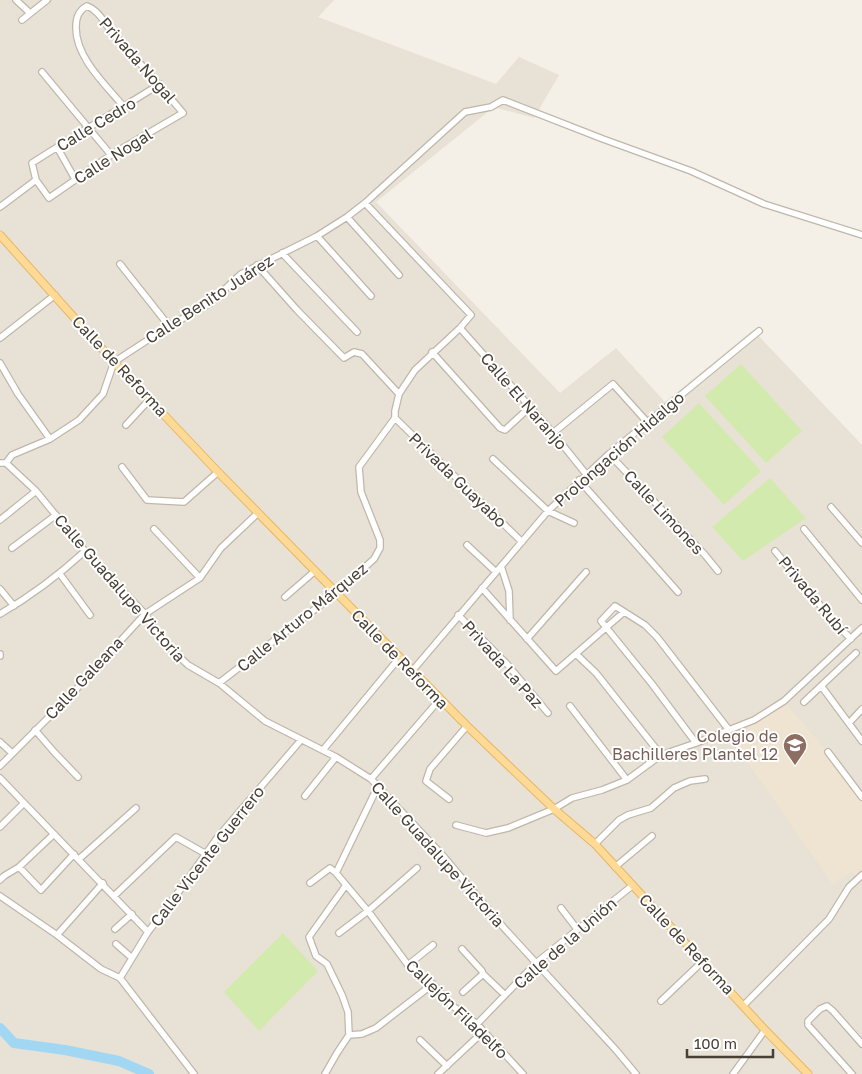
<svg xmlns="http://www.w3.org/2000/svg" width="862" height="1074" font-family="'Golos Text',sans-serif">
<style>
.residential{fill:#e8e1d5}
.education{fill:#eee4d1}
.green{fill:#d3eaaf}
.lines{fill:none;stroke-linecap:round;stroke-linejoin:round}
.river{stroke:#a2d7f3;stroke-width:10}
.minor-casing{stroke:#c0b7aa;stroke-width:8}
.major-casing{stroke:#e8b662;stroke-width:9}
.minor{stroke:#fff;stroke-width:5.5}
.major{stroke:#ffda96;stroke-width:7}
.labels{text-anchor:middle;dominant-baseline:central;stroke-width:4;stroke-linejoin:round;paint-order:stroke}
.street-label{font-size:16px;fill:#484036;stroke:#fff}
.education-label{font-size:16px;fill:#785e54;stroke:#fff;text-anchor:end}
</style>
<rect width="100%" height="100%" fill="#f4efe7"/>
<path class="residential" d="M 0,0 L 334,0 L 318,17 L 496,84 L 519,57 L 559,75 L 534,118 L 494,107 L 376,202 L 560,393 L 616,348 L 665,402 L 753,330 L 862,445 L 862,1074 L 0,1074 Z"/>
<path class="education" d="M 784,701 L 862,793 L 862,872 L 857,877 L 852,871 L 833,885 L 732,740 Z"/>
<path class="green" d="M 741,364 L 802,431 L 766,463 L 705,396 Z
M 699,403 L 761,471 L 724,505 L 662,437 Z
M 770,478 L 806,518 L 743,561 L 712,527 Z
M 283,933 L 318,971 L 259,1031 L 224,992 Z"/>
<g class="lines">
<path class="river" d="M 0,1028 L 14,1043 L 65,1050 L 119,1061 L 149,1074"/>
<g class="minor-casing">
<path id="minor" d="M 16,0 L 30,13
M 22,20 L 47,0
M 42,72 L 111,155
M 124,107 C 106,85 76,58 76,28 C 76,18 78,11 87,6 C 98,10 104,22 111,31 C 135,58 160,85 183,113 L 111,155 L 49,198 L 36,180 L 32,163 C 74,136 117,111 160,84
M 57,147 L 75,179
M 0,207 L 36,180
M 347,217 L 399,275
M 317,236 L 371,296
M 282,253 L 357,332
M 120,264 L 169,326
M 257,265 L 297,310 L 344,358 L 354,352 L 362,354 L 399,394
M 460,328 L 553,433 L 586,474
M 0,338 L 55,295
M 432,352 L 500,428 L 505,430 L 530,407
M 0,363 L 18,394 L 50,439
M 395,418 L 522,542
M 126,425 L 150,399
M 553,433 L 613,384 L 648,423
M 609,454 L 705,555 L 718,571
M 493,459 L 548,511 L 574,523
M 0,463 L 6,463 L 36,491 L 85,551 L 145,614 L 164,642 L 188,665 L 219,683 L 265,721 L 336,757 L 371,779 L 445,858 L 504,928 L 616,1050 L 636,1074
M 6,463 L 12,455 L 50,439 L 79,420 L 103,394 L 114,362 L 169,326 L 209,304 L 241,274 L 317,236 L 347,217 L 365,203 L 465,112 L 491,107 L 503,100 L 603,139 L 691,171 L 764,204 L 862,235
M 122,467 L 147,500 L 184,502 L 218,472
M 579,480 L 678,592
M 831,507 L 862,543
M 0,520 L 36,491
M 154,529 L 200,578
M 804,529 L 862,600
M 467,545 L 496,572
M 12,548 L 56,515
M 775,551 L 835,623 L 851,639
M 501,566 L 509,591 L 510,620
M 60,574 L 90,615
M 482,588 L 556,671 L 624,612
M 0,589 L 14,606
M 285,597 L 315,571
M 0,614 C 31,596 59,575 85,551
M 458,615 L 507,664 L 548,713
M 527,639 L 586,572
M 0,654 L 0,656
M 576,654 L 596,673 L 661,755
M 413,670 L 548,511 L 609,454 L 759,331
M 219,683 L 336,593 L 374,559 L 380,548 L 380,540 L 361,492 L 359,467 L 395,418 L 395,411 L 399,394 L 415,370 L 460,328 L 471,315 L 365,203
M 822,687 L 862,741
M 804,702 L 856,653
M 570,706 L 627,780
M 849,723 L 862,709
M 35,730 L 55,753 L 78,777
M 0,742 L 12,753
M 696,743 L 652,684 L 601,621 L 615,606 L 645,625 L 657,637 L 729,730
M 323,750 L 400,657
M 828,752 L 862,797
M 0,766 L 70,696 L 145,614 L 200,578 L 221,548 L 258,513
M 0,778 L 148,932
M 371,779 L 440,699
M 305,796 L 336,757
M 449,799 L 426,781 L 430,769 L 467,726
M 456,825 L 486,833 L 508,828 L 554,809 L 572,798 L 602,790 L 627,780 L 661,755 L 696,743 L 754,720 L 784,701 L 862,628
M 0,827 L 24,803
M 595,844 L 619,820 L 628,815 L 651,808 L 674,788 L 690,781 L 705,779
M 79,859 L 136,808
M 19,867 L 41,890 L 74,854
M 615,867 L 652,836
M 336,873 L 378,786
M 0,880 L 4,876 L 19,867 L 54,834
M 310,883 L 330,868 L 336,873 L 368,911 L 408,965 L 433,984 L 450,1004 L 477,1024 L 523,1074
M 346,885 L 309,937 L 316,956 L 327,964 L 342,995 L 348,1012 L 349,1035
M 0,896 L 57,935 L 101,969 L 120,978 L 194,1074
M 114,896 L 176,837 L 206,854
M 561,908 L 577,929
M 115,929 L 132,914
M 339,933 L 368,911 L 417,868
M 57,935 L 103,883
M 116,944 L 132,958
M 462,949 L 482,971 L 483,974
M 408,965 L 433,945
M 120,978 L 148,932 L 183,886 L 217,838 L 301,740
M 463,992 L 483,974 L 505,995
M 661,1001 L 703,961
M 743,1006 L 829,919 L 849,887 L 862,875
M 477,1024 L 536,963 L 633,885
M 420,1040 L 447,1066
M 325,1074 L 337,1053 L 349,1035 L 362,1034 L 376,1028 L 433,984
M 438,1074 L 484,1031
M 733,1074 L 765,1030
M 852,1074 L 808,1025 L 808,1021 L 820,1009 L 827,1006 L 833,1011 L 862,1044"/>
</g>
<g class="major-casing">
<path id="major" d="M 0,235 L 114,362 L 218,472 L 467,726 L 554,809 L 595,844 L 765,1030 L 808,1074"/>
</g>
<use href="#minor" class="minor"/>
<use href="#major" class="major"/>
</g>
<defs>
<g id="school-pin" transform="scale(1.25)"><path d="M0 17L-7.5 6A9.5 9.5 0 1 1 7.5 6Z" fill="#8d6e63" stroke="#fff"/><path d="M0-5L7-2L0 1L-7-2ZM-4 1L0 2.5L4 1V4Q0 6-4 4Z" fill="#fff"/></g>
</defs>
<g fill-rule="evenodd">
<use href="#school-pin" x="795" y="745"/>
</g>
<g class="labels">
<g class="street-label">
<text transform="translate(138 60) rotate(49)">Privada Nogal</text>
<text transform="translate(96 124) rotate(-31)">Calle Cedro</text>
<text transform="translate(113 156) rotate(-32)">Calle Nogal</text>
<text transform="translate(209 299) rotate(-33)">Calle Benito Juárez</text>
<text transform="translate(120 366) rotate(47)">Calle de Reforma</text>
<text transform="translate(524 401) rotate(49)">Calle El Naranjo</text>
<text transform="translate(619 449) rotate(-41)">Prolongación Hidalgo</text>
<text transform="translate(458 480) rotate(44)">Privada Guayabo</text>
<text transform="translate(664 512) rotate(47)">Calle Limones</text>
<text transform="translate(120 588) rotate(49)">Calle Guadalupe Victoria</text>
<text transform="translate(813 595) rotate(50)">Privada Rubí</text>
<text transform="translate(302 617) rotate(-39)">Calle Arturo Márquez</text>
<text transform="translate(400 659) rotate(46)">Calle de Reforma</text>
<text transform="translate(503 664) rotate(48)">Privada La Paz</text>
<text transform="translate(84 678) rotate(-47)">Calle Galeana</text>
<text transform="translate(438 854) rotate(48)">Calle Guadalupe Victoria</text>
<text transform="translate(207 856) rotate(-52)">Calle Vicente Guerrero</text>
<text transform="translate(565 943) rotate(-41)">Calle de la Unión</text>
<text transform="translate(687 944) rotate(47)">Calle de Reforma</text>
<text transform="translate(457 1009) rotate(44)">Callejón Filadelfo</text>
</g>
<g class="education-label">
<text x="778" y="736">Colegio de<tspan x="778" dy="18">Bachilleres Plantel 12</tspan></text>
</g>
</g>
<path d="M687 1049v8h86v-8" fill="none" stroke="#484036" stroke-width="2.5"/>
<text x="694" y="1049" font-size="15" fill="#484036" stroke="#ffffff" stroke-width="4" paint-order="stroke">100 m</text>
</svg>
